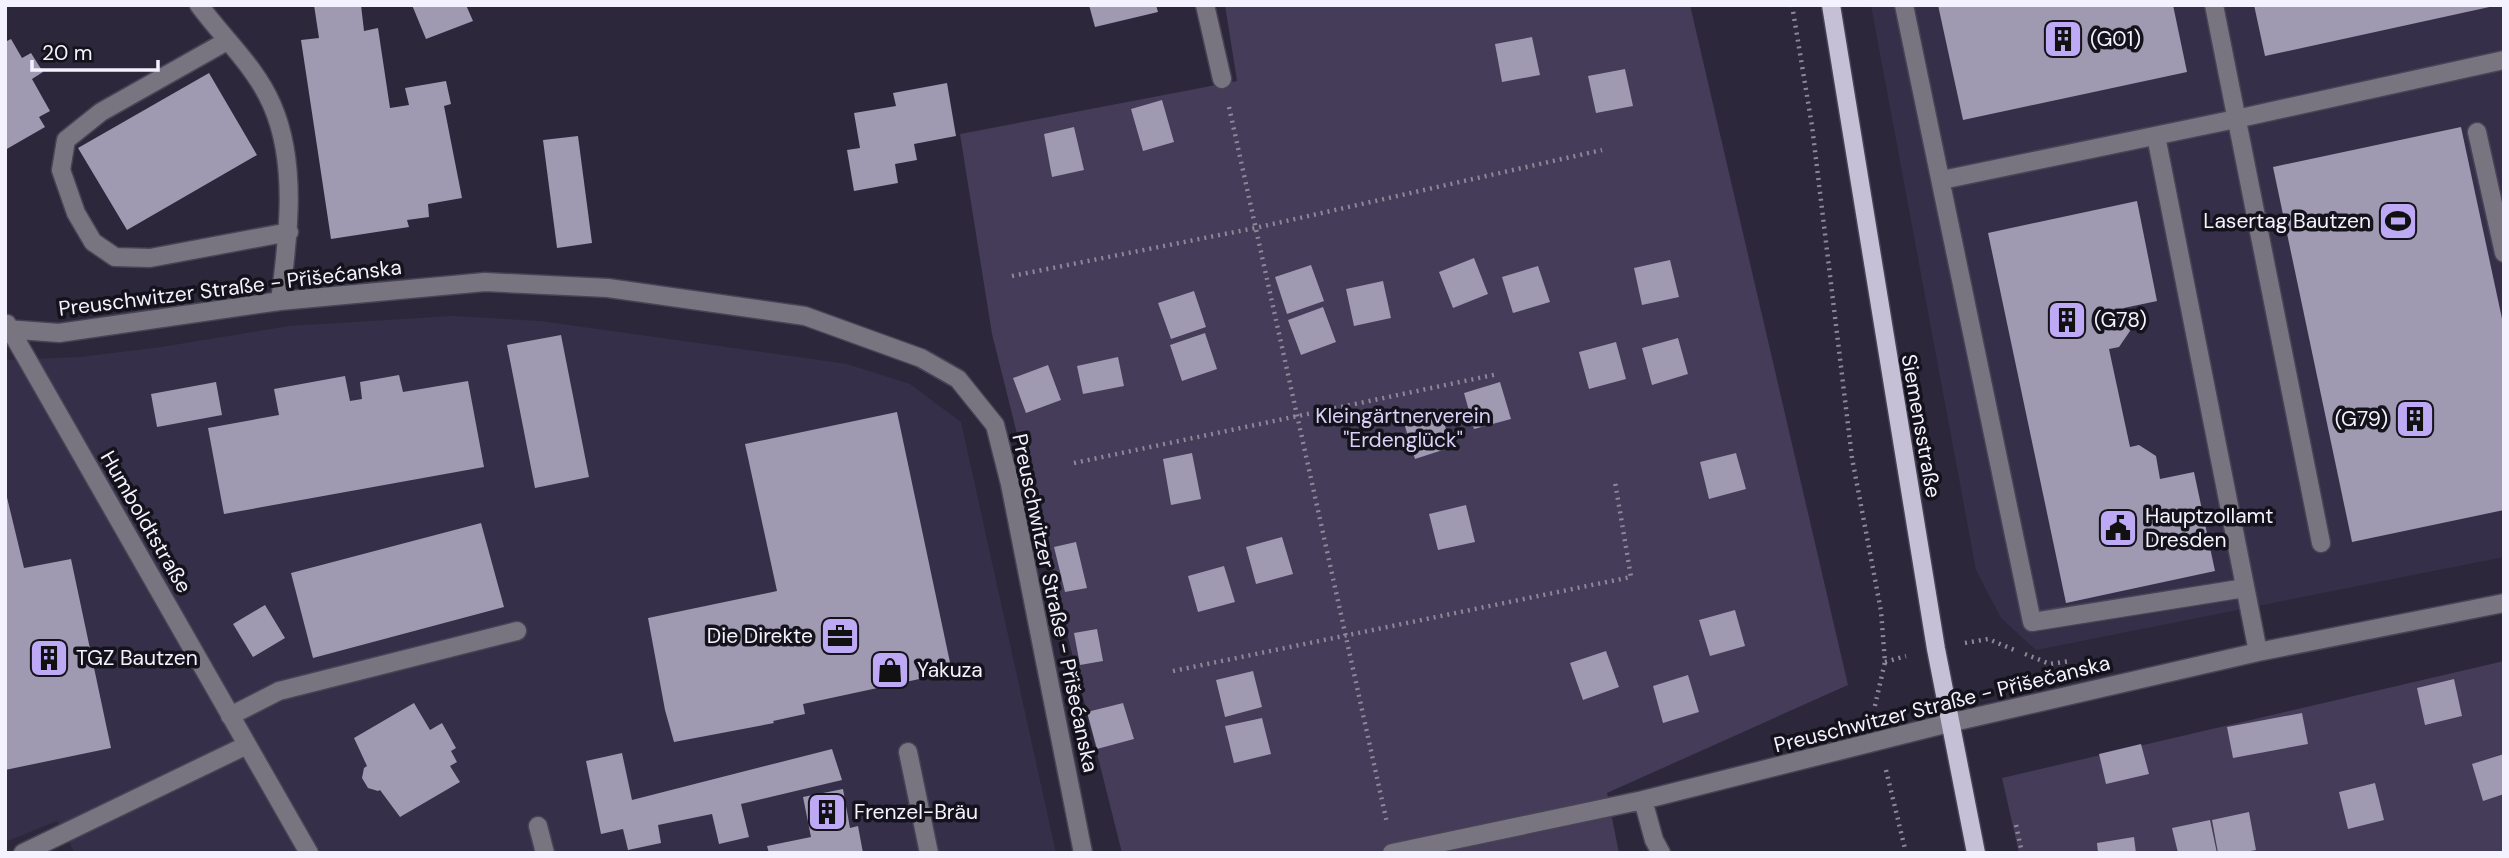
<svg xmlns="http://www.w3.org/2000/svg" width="2509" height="858" font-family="'DM Sans',sans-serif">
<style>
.built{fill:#362f49}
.green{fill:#443c58}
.building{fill:#9f99b1}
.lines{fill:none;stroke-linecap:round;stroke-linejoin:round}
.minor-casing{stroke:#484356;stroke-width:21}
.major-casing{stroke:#484356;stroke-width:21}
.path{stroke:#8c8899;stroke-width:4.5;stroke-dasharray:2 5;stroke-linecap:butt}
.minor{stroke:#787580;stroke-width:18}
.major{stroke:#c5c0d6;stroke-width:18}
.labels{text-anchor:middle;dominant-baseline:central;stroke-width:7;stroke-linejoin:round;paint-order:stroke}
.poi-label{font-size:21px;fill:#f5f2ff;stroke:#14121a;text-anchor:start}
.street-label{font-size:21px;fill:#f5f2ff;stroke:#14121a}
.park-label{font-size:21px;fill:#dad0f8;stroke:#14121a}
</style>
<rect width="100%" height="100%" fill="#2c273b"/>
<path class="built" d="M 1871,5 L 2504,5 L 2504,557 L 2036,650 L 2001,618 L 1976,570 Z
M 452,316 L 540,321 L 847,364 L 910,384 L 961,422 L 1056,853 L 75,853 L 57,821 L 5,842 L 5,360 L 80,357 L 161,347 L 289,326 Z"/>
<path class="green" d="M 1225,5 L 1690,5 L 1848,685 L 1607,793 L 1619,853 L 1122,853 L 992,334 L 960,134 L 1237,81 Z
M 2504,661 L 2504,853 L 2019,853 L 2002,778 Z"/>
<path class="building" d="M 314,5 L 361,5 L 364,31 L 378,28 L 390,108 L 409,105 L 405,88 L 446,81 L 451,104 L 444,106 L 462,198 L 428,204 L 429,217 L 407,220 L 409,227 L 331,239 L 301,40 L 319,38 Z
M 412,5 L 466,5 L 473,21 L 426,39 Z
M 1089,5 L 1156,5 L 1158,12 L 1095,27 Z
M 1938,5 L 2173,5 L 2187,72 L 1963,120 Z
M 2254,5 L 2494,5 L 2494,6 L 2265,56 Z
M 1532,37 L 1540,75 L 1502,82 L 1495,44 Z
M 11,39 L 22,58 L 31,53 L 43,72 L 32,79 L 50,111 L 39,117 L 45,127 L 5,150 L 5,42 Z
M 1625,69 L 1633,106 L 1596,113 L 1588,76 Z
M 209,73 L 257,155 L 127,230 L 78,148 Z
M 947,83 L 956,136 L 914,144 L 917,160 L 895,164 L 898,183 L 854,191 L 847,150 L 860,148 L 854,113 L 896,106 L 893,93 Z
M 1162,100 L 1174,142 L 1143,151 L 1131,109 Z
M 1074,127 L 1084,170 L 1052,177 L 1044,134 Z
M 2461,127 L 2504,328 L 2504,510 L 2352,542 L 2273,167 Z
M 578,136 L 592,243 L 557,248 L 543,140 Z
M 2137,201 L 2157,301 L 2124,308 L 2130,331 L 2119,347 L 2109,349 L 2130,447 L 2139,445 L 2156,456 L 2160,479 L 2194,472 L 2215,571 L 2066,603 L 1988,233 Z
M 1474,258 L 1488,294 L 1453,308 L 1439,272 Z
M 1670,260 L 1679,297 L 1642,305 L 1634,268 Z
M 1311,265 L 1324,301 L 1287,314 L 1275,277 Z
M 1538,266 L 1550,302 L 1513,313 L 1502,277 Z
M 1383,281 L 1391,318 L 1354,326 L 1346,289 Z
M 1194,291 L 1206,327 L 1171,339 L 1158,303 Z
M 1323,307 L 1336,342 L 1301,355 L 1288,320 Z
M 1205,333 L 1217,369 L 1182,381 L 1170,345 Z
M 561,335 L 589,477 L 535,488 L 507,345 Z
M 1678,338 L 1688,374 L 1652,385 L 1642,348 Z
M 1616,342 L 1626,379 L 1589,389 L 1579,352 Z
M 1118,357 L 1124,386 L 1083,394 L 1077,366 Z
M 1048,365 L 1061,400 L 1026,413 L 1013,378 Z
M 399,375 L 403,392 L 468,381 L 484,467 L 224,514 L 208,428 L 279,415 L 274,389 L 345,376 L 350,401 L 362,399 L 360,382 Z
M 216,382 L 222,415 L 157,427 L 151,394 Z
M 1500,382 L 1511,419 L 1474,429 L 1464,393 Z
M 1440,411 L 1452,447 L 1415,459 L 1404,423 Z
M 897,412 L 952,672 L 803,704 L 805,714 L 773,721 L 774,723 L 674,742 L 665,710 L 648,618 L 777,591 L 745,444 Z
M 1192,453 L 1201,499 L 1171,505 L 1163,459 Z
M 1736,453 L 1746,489 L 1709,499 L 1700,462 Z
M 5,489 L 24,568 L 71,559 L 111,748 L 5,770 Z
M 1466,505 L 1475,542 L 1438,550 L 1429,514 Z
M 481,523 L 504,607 L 313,658 L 291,573 Z
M 1282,537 L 1293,574 L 1256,584 L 1246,547 Z
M 1076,542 L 1087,588 L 1065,592 L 1054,547 Z
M 1224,566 L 1235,602 L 1198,612 L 1188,576 Z
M 265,605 L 285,638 L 253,657 L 233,624 Z
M 1735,610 L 1745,646 L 1710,656 L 1699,620 Z
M 1097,629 L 1103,661 L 1080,665 L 1074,633 Z
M 1606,651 L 1619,687 L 1583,700 L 1570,663 Z
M 1253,671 L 1262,707 L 1225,717 L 1216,680 Z
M 1688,675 L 1699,712 L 1663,723 L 1653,686 Z
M 2454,679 L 2462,716 L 2425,725 L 2417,688 Z
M 414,703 L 430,730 L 442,723 L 456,748 L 451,751 L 457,762 L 450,766 L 460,782 L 400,817 L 380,790 L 378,791 L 368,788 L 362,778 L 364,768 L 367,766 L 354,738 Z
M 1123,703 L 1134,739 L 1097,749 L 1087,712 Z
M 2302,713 L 2308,744 L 2233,758 L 2227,727 Z
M 1262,718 L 1271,754 L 1234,763 L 1225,726 Z
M 2141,744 L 2149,774 L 2106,784 L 2099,754 Z
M 832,749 L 842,780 L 741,804 L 749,837 L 719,844 L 712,814 L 658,825 L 661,843 L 628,850 L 623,829 L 601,834 L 586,761 L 622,753 L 632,800 Z
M 2504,754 L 2504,794 L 2483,801 L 2472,764 Z
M 2375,783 L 2384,820 L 2348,829 L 2339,792 Z
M 843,789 L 850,828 L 858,826 L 863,853 L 769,853 L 767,846 L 811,837 L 803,797 Z
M 2249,812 L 2256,850 L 2240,853 L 2218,853 L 2212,820 Z
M 2210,820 L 2217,853 L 2178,853 L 2172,828 Z
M 2134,837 L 2136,853 L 2098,853 L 2097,843 Z"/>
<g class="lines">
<g class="minor-casing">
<path id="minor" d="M 199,5 C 223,38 256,67 272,105 C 298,164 288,239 280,301
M 1205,5 L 1222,79
M 1904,5 L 2032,622 L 2245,588
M 2214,5 L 2321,543
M 227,41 L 101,112 L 66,140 L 61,170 L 76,213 L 93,242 L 115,257 L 150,258 L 289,232
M 2477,132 L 2504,253
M 2156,136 L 2258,652
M 1942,180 L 2236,119 L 2504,60
M 7,324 L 309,853
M 5,329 L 59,333 L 280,301 L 485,282 L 608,288 L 805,316 L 921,358 L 958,379 L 995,425 L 1010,484 L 1083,853
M 230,716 L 279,691 L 517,631
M 908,752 L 929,853
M 1643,800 L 1654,840 L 1661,853
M 538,826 L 545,853
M 23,853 L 247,745
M 1392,853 L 1643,800 L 1949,723 L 2258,652 L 2504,603"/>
</g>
<g class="major-casing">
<path id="major" d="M 1831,5 L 1936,649 L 1976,853"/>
</g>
<path class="path" d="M 1792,5 L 1812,126 L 1852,458 L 1881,611 L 1885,662 L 1874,710
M 1229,107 L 1387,823
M 1012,276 L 1255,228 L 1602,150
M 1074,463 L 1498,374
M 1965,643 L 1988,639 L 2017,651
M 2025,654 L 2050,664 L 2070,661
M 1885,662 L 1906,656
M 1173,671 L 1631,577 L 1615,482
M 1886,770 L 1906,853
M 2016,825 L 2022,853"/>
<use href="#minor" class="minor"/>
<use href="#major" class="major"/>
</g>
<defs>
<g id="building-square" transform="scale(2.0125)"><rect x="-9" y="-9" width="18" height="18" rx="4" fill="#bea9f5" stroke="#14121a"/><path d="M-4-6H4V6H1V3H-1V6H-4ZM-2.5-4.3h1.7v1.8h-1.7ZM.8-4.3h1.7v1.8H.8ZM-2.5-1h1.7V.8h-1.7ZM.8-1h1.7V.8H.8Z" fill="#111"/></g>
<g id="stadium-square" transform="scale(2.0125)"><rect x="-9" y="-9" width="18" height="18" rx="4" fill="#bea9f5" stroke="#14121a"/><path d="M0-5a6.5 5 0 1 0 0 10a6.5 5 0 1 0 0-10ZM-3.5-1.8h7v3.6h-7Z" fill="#111"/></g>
<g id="civic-square" transform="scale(2.0125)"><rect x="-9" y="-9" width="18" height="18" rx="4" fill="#bea9f5" stroke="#14121a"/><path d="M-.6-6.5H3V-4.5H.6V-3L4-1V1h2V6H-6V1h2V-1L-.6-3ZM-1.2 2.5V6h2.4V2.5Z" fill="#111"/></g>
<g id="office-square" transform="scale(2.0125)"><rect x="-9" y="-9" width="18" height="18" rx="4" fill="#bea9f5" stroke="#14121a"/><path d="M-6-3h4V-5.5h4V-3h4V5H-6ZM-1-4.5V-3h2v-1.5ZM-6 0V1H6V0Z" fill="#111"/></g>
<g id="shop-square" transform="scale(2.0125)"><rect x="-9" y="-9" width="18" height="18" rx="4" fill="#bea9f5" stroke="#14121a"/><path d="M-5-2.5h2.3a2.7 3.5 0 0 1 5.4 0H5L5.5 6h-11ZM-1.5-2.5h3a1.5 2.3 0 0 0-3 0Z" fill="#111"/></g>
</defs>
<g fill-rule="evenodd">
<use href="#building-square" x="2063" y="39"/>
<use href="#stadium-square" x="2398" y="221"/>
<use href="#building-square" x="2067" y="320"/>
<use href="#building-square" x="2415" y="419"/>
<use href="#civic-square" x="2118" y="528"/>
<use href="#office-square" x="840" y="636"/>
<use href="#building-square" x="49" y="658"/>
<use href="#shop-square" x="890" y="670"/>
<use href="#building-square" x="827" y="812"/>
</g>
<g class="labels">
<g class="poi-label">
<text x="2090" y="39">(G01)</text>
<text x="2371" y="221" text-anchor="end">Lasertag Bautzen</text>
<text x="2094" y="320">(G78)</text>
<text x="2388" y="419" text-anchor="end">(G79)</text>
<text x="2145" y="516">Hauptzollamt<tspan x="2145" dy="24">Dresden</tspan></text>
<text x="813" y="636" text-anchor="end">Die Direkte</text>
<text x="76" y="658">TGZ Bautzen</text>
<text x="917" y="670">Yakuza</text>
<text x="854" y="812">Frenzel-Bräu</text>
</g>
<g class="street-label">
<text transform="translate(230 288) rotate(-7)">Preuschwitzer Straße - Přišećanska</text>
<text transform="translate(1921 426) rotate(80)">Siemensstraße</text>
<text transform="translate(146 522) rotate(60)">Humboldtstraße</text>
<text transform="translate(1055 603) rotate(78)">Preuschwitzer Straße - Přišećanska</text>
<text transform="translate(1942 704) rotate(-14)">Preuschwitzer Straße - Přišečanska</text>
</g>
<g class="park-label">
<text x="1403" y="416">Kleingärtnerverein<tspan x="1403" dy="24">"Erdenglück"</tspan></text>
</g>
</g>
<rect width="2509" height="858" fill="none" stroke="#f5f2ff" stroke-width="14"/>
<path d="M32 60v10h126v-10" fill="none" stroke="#f5f2ff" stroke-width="3.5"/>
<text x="42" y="60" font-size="21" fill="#f5f2ff" stroke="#14121a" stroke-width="5" paint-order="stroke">20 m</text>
</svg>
